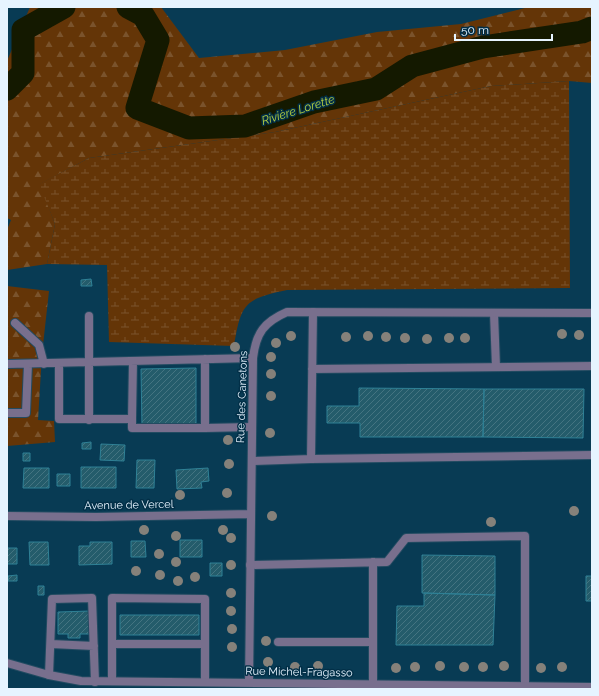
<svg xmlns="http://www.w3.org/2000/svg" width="599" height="696" font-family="Raleway,sans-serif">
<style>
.built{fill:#083b54}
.forest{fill:url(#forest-firs)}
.wetland{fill:url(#wetland-marsh)}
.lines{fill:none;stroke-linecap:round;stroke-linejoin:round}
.river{stroke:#141900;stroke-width:23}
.building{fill:url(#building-hatch);stroke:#2f8196}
.lane-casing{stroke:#224b61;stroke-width:10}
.street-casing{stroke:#224b61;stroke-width:10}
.lane{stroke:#786f8d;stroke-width:8}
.street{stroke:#786f8d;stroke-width:8}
.tree{fill:#85817a}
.labels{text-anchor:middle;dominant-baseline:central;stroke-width:3;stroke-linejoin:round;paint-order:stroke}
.street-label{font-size:11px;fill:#e6f4ff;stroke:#022f47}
.water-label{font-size:12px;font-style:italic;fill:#b8d03f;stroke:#022f47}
</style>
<defs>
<pattern id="forest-firs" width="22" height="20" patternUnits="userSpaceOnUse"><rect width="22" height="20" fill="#643507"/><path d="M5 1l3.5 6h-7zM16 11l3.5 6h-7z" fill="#7a532c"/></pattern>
<pattern id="wetland-marsh" width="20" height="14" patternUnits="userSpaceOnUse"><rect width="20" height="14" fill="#643507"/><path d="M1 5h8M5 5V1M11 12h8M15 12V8" fill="none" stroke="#7a532c"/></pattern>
<pattern id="building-hatch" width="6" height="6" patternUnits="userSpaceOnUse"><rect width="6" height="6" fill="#245c6b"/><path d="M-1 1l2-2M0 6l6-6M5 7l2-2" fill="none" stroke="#447481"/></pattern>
</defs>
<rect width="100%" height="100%" fill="#022f47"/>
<path class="built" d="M 7,7 L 592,7 L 592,689 L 7,689 Z"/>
<path class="forest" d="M 30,7 L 161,7 L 199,58 L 285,50 L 377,32 L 461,24 L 529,7 L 592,7 L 592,83 L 569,81 L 491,86 L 275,132 L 89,158 L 40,184 L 55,224 L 47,264 L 7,270 L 7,230 L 11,220 L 7,218 L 7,61 Z
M 7,286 L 49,291 L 42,354 L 38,420 L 54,421 L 55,442 L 7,446 Z"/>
<path class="wetland" d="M 569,81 L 570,288 L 287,290 C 244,299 241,304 234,346 L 109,342 L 107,265 L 47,264 L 55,224 L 39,184 L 89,158 L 275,132 L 491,86 Z"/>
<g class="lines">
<path class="river" d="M 128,7 L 143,15 L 158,40 L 137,108 L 189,128 L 245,126 L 314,102 L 376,89 L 412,66 L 483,47 L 582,32 L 592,28
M 7,89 L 23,73 L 23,30 L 64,7"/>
</g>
<path class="building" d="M 91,279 L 92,286 L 81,286 L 81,280 Z
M 196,368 L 196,427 L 142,427 L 141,369 Z
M 359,388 L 484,389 L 483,437 L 360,437 L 360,423 L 327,423 L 327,406 L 359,406 Z
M 484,389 L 584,389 L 583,438 L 483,437 Z
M 91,442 L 91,449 L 82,449 L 82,443 Z
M 101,444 L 125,445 L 124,461 L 100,460 Z
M 23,453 L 30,453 L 30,461 L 23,461 Z
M 137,460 L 155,460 L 154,488 L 136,488 Z
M 81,467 L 116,467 L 116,488 L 81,488 Z
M 24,468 L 49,468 L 49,488 L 23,488 Z
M 208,468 L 209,481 L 201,482 L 202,488 L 177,489 L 176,470 Z
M 57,474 L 70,474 L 70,486 L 57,486 Z
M 180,540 L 202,540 L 202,557 L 180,557 Z
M 131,541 L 145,541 L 146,557 L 131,557 Z
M 29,542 L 48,542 L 49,565 L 30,565 Z
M 90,542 L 112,542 L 112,564 L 79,565 L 79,546 L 90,546 Z
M 7,548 L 17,548 L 17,564 L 7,564 Z
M 422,555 L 495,556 L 495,595 L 422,593 Z
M 210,563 L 222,563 L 222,576 L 210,576 Z
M 17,575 L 17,581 L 8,581 L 8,576 Z
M 586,576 L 592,576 L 592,601 L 586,601 Z
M 38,586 L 44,586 L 44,595 L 38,595 Z
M 424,593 L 495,595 L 493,645 L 396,645 L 397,606 L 424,606 Z
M 90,611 L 90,634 L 80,634 L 80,638 L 68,638 L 68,634 L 58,634 L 58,612 Z
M 120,615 L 199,615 L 199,635 L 120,635 Z"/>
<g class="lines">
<g class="lane-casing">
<path id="lane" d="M 313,312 L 311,459 L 592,455
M 494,313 L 496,367
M 89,316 L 89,420
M 15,323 L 39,345 L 44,364
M 59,363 L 59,419 L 132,419 L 133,361
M 7,364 L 253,358
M 312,369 L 592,366
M 7,413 L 26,413 L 28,364
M 132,419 L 132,428 L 205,428 L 205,359
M 205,428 L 252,427
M 252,461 L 311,459
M 250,565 L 387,562 L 406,538 L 525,536 L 525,686
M 278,642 L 373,642
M 51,644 L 94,646
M 112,644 L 205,644
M 49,675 L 52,599 L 92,598 L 95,682
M 112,681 L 112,598 L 205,599 L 205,682
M 373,685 L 373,562"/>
</g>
<g class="street-casing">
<path id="street" d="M 7,516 L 96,517 L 251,514
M 7,663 L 49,675 L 81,681 L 592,687
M 249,683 L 253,358 C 256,333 264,322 287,312 L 592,313"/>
</g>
<use href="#lane" class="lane"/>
<use href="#street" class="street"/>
</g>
<g class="tree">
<circle cx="562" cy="334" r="5"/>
<circle cx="579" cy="335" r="5"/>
<circle cx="291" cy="336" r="5"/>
<circle cx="368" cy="336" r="5"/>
<circle cx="346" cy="337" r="5"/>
<circle cx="386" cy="337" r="5"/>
<circle cx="405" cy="338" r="5"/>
<circle cx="449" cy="338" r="5"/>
<circle cx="465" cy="338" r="5"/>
<circle cx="427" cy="339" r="5"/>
<circle cx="276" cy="343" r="5"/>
<circle cx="235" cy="347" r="5"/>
<circle cx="271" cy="357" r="5"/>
<circle cx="271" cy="374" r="5"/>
<circle cx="271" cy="396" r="5"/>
<circle cx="270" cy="433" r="5"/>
<circle cx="228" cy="440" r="5"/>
<circle cx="229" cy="464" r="5"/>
<circle cx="227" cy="493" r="5"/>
<circle cx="180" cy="495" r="5"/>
<circle cx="574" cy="511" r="5"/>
<circle cx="272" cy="516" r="5"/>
<circle cx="491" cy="522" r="5"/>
<circle cx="144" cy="530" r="5"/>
<circle cx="223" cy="530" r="5"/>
<circle cx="176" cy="536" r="5"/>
<circle cx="231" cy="538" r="5"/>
<circle cx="159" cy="554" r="5"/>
<circle cx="176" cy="562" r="5"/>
<circle cx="231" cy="565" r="5"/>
<circle cx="136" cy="571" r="5"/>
<circle cx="160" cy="575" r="5"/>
<circle cx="195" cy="577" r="5"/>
<circle cx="178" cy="581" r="5"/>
<circle cx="231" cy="593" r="5"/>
<circle cx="231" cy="611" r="5"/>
<circle cx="232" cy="629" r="5"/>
<circle cx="266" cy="641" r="5"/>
<circle cx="232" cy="647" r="5"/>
<circle cx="268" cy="662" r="5"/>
<circle cx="318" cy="666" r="5"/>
<circle cx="440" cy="666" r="5"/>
<circle cx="504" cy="666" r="5"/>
<circle cx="295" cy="667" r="5"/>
<circle cx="415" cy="667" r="5"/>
<circle cx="464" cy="667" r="5"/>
<circle cx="483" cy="667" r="5"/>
<circle cx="562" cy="667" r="5"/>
<circle cx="396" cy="668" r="5"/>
<circle cx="541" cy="668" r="5"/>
</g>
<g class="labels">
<g class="street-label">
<text transform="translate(242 397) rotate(-88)">Rue des Canetons</text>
<text transform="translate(129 505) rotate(-1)">Avenue de Vercel</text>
<text transform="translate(299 672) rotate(1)">Rue Michel-Fragasso</text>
</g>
<g class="water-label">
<text transform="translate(298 110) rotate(-17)">Rivière Lorette</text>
</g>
</g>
<rect width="599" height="696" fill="none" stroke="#e6f4ff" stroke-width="16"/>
<path d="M455 34v6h97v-6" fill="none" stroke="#e6f4ff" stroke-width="2"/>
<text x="461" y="34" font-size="12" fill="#e6f4ff" stroke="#022f47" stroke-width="3" paint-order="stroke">50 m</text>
</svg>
